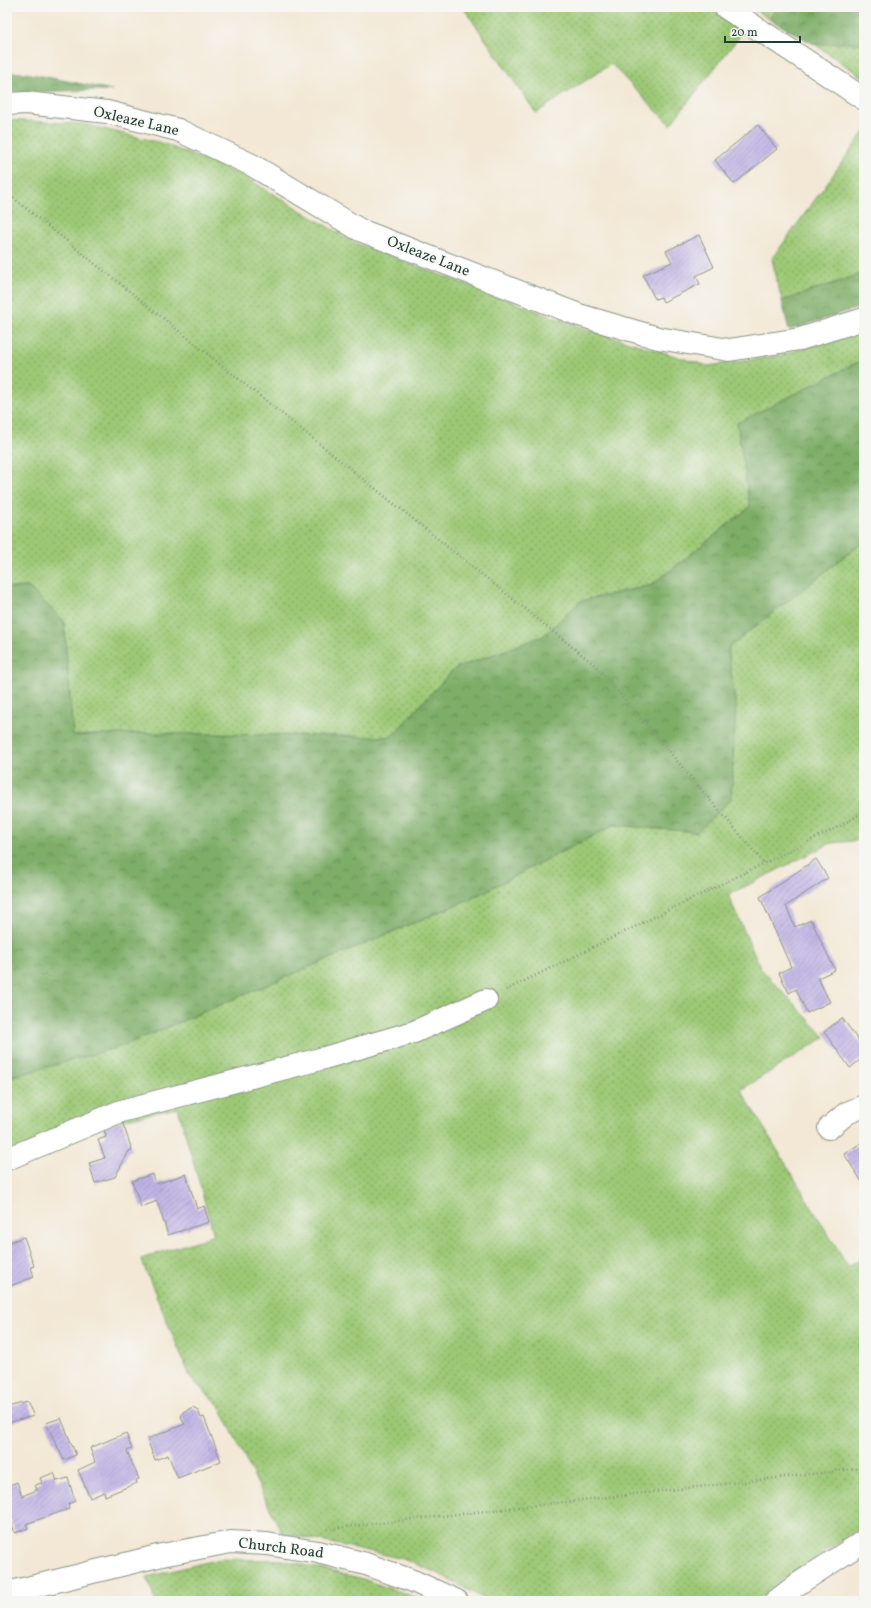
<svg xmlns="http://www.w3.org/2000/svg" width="871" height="1608" font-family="Vollkorn,serif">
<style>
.grass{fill:url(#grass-dots);stroke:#5e8355}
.forest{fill:url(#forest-crowns);stroke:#4e754e}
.building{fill:url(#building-hatch)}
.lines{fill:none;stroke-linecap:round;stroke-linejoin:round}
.minor-casing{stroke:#899284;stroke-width:24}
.path{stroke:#899284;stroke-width:2.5;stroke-dasharray:1 3;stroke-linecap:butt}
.minor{stroke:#fff;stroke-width:22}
.labels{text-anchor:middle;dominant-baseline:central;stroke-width:3;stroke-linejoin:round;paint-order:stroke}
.street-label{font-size:15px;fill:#1f3d34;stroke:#f6f6f2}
</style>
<defs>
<pattern id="grass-dots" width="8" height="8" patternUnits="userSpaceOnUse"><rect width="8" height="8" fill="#9dc976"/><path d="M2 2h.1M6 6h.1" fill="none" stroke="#7fa462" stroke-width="1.8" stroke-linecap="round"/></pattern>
<pattern id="forest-crowns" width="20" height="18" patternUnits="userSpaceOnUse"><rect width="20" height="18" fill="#7ead67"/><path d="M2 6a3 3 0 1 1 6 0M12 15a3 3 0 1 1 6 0" fill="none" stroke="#678e56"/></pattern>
<pattern id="building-hatch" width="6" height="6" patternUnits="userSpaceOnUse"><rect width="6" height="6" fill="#c0b2e5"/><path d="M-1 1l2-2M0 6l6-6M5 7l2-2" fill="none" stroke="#9b92ba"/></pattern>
</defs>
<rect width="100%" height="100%" fill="#f6f6f2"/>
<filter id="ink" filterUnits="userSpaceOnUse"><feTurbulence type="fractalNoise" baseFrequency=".025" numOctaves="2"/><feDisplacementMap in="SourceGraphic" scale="8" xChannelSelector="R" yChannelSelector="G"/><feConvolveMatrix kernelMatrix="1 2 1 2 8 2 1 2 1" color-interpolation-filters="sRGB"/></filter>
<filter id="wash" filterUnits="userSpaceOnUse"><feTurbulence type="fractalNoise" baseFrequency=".012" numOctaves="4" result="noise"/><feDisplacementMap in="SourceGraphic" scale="16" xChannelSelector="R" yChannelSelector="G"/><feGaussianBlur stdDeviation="0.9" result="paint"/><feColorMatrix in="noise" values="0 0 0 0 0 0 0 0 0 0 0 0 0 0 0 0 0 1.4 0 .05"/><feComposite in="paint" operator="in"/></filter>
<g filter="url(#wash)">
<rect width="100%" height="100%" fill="#f3e8d5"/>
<path class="grass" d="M 463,7 L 710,7 L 743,32 L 670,125 L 611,64 L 536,113 Z
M 751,7 L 777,7 L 769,19 Z
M 864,43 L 864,78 L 814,44 Z
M 7,120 L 83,124 L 162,143 L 243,176 L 355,243 L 580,327 L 708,366 L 778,356 L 864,330 L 864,359 L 738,423 L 750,507 L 652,585 L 581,601 L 544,636 L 454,669 L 391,737 L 146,733 L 72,736 L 64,621 L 28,587 L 7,588 Z
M 864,132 L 864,273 L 782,301 L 772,259 Z
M 864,541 L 864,840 L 831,843 L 728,895 L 761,969 L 825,1037 L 741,1090 L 848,1267 L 864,1257 L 864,1527 L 787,1576 L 756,1601 L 488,1601 L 439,1574 L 403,1559 L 359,1549 L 282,1533 L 219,1405 L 191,1379 L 141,1259 L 214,1235 L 178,1108 L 93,1126 L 7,1168 L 7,1078 L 123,1046 L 470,899 L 614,825 L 697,832 L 736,708 L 728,648 Z
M 219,1559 L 282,1560 L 360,1578 L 426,1601 L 155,1601 L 147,1577 Z"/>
<path class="forest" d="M 777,7 L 864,7 L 864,43 L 814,44 L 769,19 Z
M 7,72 L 26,73 L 112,90 L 7,92 Z
M 864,273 L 864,306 L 789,330 L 782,301 Z
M 864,359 L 864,541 L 728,648 L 736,708 L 731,799 L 697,832 L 614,825 L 470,899 L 123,1046 L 7,1078 L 7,707 L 9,693 L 7,687 L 7,588 L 28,587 L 64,621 L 73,736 L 146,733 L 391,737 L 454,669 L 543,636 L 581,601 L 652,585 L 750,507 L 737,423 Z"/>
<g id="blocks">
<path class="building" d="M 758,125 L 777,149 L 734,184 L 715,160 Z
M 699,235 L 714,267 L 696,276 L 700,284 L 663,302 L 661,297 L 655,299 L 643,275 L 672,262 L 666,251 Z
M 816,859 L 828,878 L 786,906 L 795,927 L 811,920 L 835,970 L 818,978 L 830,1002 L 807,1013 L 796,989 L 789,993 L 779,973 L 791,967 L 760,897 Z
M 842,1018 L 864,1048 L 864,1057 L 850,1068 L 824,1032 Z
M 122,1121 L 132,1150 L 129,1151 L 115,1177 L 95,1183 L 89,1163 L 105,1158 L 98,1140 L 106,1137 L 103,1127 Z
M 864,1141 L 864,1185 L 844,1154 Z
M 153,1174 L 156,1184 L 186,1174 L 197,1209 L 204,1206 L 209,1222 L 168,1235 L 157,1201 L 141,1207 L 132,1181 Z
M 24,1237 L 34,1266 L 31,1267 L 34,1277 L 7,1287 L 7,1243 Z
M 27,1402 L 34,1416 L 7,1423 L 7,1407 Z
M 193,1407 L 198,1410 L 201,1418 L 204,1417 L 221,1461 L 178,1478 L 168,1455 L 155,1460 L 147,1439 L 185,1424 L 181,1417 L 183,1412 Z
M 61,1418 L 76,1455 L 64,1460 L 46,1423 Z
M 126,1433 L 132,1449 L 127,1451 L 139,1479 L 136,1480 L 137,1483 L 105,1496 L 104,1492 L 90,1498 L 78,1470 L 95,1462 L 90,1448 Z
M 54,1473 L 57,1481 L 68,1478 L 75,1501 L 68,1504 L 69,1509 L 26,1524 L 28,1528 L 15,1533 L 7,1509 L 7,1486 L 17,1482 L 22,1496 L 37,1490 L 35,1485 L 42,1483 L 40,1478 Z"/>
</g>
</g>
<g filter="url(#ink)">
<use href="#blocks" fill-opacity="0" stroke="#899284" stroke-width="1"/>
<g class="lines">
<g class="minor-casing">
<path id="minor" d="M 725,7 L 864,99
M 7,104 L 26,103 L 107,112 L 178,130 L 252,165 L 360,230 L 579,315 L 658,338 L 729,350 L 800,339 L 864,319
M 829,1128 L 847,1113 L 864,1106
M 7,1159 L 121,1111 L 324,1058 L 414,1032 L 486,1000
M 7,1593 L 162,1555 L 231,1542 L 267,1544 L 318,1552 L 366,1564 L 413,1581 L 457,1601
M 776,1601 L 798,1584 L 864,1541"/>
</g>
<path class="path" d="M 7,193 L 596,666 L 764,863
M 506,990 L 838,827 L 864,812
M 327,1529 L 864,1468"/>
<use href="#minor" class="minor"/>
</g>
</g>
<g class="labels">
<g class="street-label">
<text transform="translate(136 122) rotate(13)">Oxleaze Lane</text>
<text transform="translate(428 257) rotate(21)">Oxleaze Lane</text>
<text transform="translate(281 1549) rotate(7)">Church Road</text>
</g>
</g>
<rect width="871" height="1608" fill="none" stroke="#f6f6f2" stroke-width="24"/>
<path d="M725 36v6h75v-6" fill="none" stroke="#1f3d34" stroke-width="2"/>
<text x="731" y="36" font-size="12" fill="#1f3d34" stroke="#f6f6f2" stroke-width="3" paint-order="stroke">20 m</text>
</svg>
